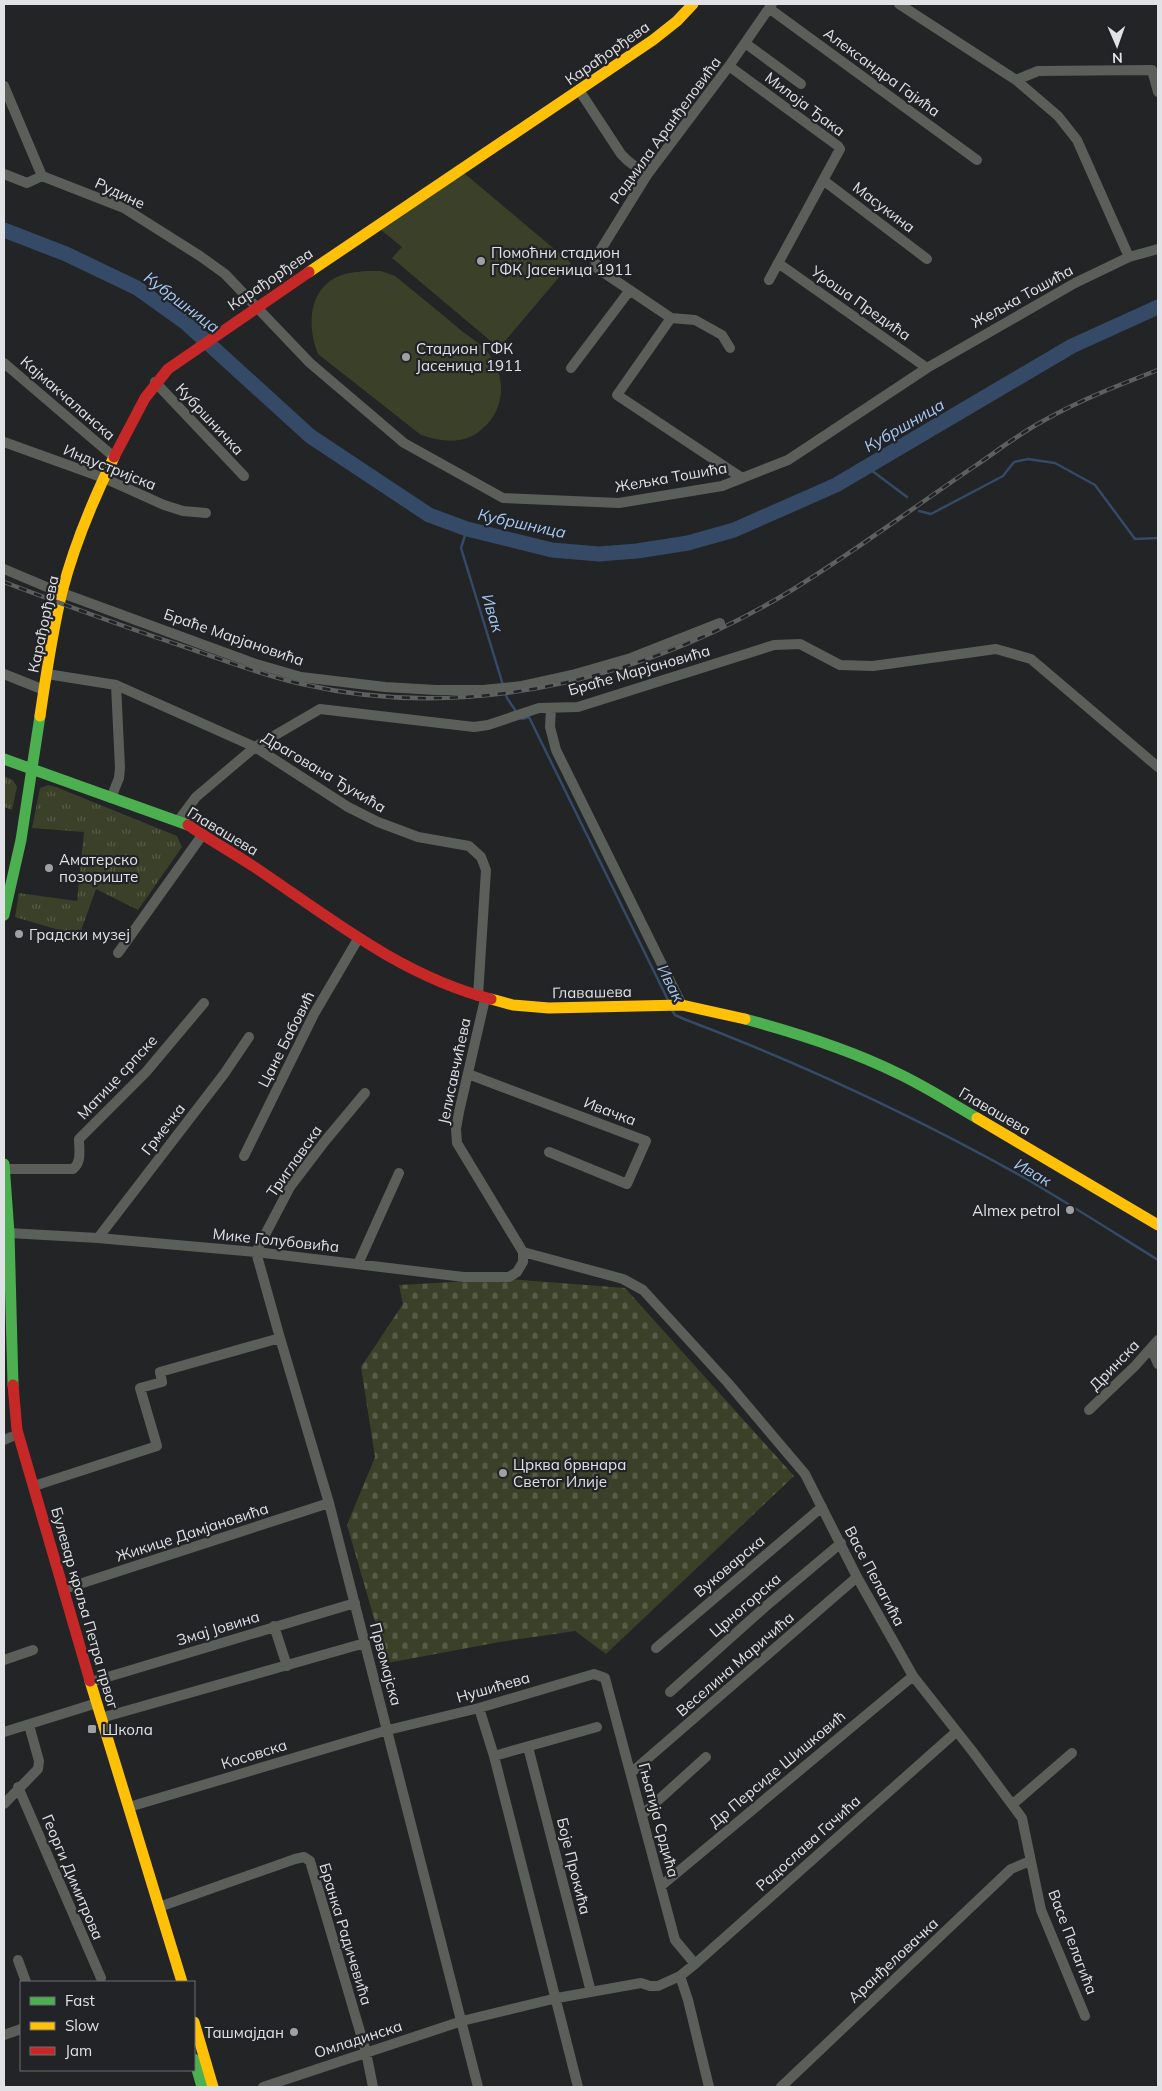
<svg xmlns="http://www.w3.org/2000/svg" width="1162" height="2091" font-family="Mulish,sans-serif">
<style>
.grass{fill:#3b4128}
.cemetery{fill:url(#cemetery-stones)}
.park{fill:url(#park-tufts)}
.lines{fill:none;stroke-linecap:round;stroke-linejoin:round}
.stream{stroke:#344a67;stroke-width:2.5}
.river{stroke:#344a67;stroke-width:15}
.street{stroke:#5b5f5a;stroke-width:10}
.fast{stroke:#4caf50;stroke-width:11}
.slow{stroke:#ffc107;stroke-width:11}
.jam{stroke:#c62828;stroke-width:11}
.rail-casing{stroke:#5e605f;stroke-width:4.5}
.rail{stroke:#212327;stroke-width:2.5;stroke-dasharray:8;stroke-linecap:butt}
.poi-dot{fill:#9ea0a2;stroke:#212327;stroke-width:2}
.labels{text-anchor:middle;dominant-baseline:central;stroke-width:4.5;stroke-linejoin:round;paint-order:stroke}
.street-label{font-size:15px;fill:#e0e2e5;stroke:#212327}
.poi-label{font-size:15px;fill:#e0e2e5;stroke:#212327;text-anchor:start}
.water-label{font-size:16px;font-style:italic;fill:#a7c9f5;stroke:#212327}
</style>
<defs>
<pattern id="cemetery-stones" width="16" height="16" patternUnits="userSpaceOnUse" patternTransform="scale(1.25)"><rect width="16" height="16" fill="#3b4128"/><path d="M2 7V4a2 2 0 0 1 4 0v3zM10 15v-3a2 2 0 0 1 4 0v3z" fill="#575c47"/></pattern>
<pattern id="park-tufts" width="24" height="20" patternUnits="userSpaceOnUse" patternTransform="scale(1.25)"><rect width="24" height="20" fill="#3b4128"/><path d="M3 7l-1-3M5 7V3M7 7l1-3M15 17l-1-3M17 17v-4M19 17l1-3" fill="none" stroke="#575c47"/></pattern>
</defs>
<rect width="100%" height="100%" fill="#222426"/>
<path class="grass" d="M 464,173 L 571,263 L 499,348 L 392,258 L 402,247 L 381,230 Z
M 366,271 L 381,271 L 395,276 C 418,295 441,313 463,332 C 471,338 483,345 489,354 C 507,378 505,410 482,429 C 465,445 442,442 421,435 L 318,354 C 307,327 308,289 339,276 C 348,272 358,272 366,271 Z"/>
<path class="cemetery" d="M 507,1279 L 625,1288 L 794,1476 L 606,1654 L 575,1631 L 500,1642 L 387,1663 L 347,1525 L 375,1457 L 361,1367 L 403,1304 L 399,1285 Z"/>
<path class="park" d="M 4,776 L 13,780 L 17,787 L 12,810 L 4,807 Z
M 48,785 L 56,787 L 177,836 L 182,847 L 138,910 L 96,889 L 79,936 L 15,917 L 19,893 L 77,901 L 84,832 L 32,828 L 40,788 Z"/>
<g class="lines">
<path class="stream" d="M 867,467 L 907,497
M 919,511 L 931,514 L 1003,476 L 1014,462 L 1028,459 L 1055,463 L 1095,485 L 1135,539 L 1158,538
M 467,529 L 461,548 L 503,685
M 505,690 L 507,698 L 517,713
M 521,717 L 522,719 L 529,717 L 668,1000
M 672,1010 L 675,1015 L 684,1019 C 800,1063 914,1116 1023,1177 C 1068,1203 1113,1232 1158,1260"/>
<path class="river" d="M 4,230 L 66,254 L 137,288 L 186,323 L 310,436 L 429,515 L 467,529 L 552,550 L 599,554 L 637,551 L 688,543 L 734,530 L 836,485 L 1072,346 L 1158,307"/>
<path class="street" d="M 899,4 L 1016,80 L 1058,116 L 1077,140 L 1129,257
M 770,9 L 977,160
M 745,43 L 801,84
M 729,66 L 838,146 L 840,149 L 769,280
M 1016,80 L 1038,71 L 1152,70 L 1158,92
M 4,86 L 42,176 L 124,208 L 200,256 L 225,274 L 310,363 L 404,443 L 503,498 L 619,503 L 722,486 L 788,460 L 927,368 L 1075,283 L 1129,257 L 1158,249
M 579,90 L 621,154 L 628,161 L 647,175
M 4,174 L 27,183 L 42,176
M 823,180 L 927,259
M 778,263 L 927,368
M 671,318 L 617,395 L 742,478
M 730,348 L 722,335 L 695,320 L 671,318 L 597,268 L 595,259 L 647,175 L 729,66 L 772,4
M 4,363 L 114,457
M 571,368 L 630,290
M 155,382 L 244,476
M 4,442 L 104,478 L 164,505 L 183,511 L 206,513
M 4,569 L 49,588
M 62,593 L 256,664 L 301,677 L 385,687 L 436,690 L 483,690 L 522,686 L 572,675 L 631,658 L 720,623
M 4,674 L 44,690
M 47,674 L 116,685 L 255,747 L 348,807 L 378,822 L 418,837 L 469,846 L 481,857 L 486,870 L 478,996
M 551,708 L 550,727 L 556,750 L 682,1005
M 111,798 L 119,778 L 120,768 L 116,685
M 178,821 L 196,797 L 255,747 L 320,709 L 474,727 L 488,725 L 539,708 L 578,707 L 774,645 L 800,644 L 840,665 L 873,666 L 996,649 L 1031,659 L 1158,767
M 118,953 L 203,834
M 485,999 L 459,1112 L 456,1129 L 457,1143 L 523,1252
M 468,1074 L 646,1141 L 627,1184 L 549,1152
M 365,1093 L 325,1141 L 290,1187 L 256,1252 L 280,1338 L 329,1503 L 478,2087
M 244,1156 L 314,1014 L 358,939
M 4,1169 L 73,1169 C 82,1162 79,1150 79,1139 L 146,1072 L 204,1003
M 9,1233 L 98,1238 L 256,1252 L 464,1277 L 509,1277 L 517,1272 L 523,1262 L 523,1252
M 98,1238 L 224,1074 L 249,1037
M 523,1252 L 623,1279 L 643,1290 L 728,1383 L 805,1474 L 857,1577 L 913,1676 L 973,1752 L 1022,1818 L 1041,1910 L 1085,2016
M 358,1264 L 399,1173
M 1151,1348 L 1158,1364
M 1089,1410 L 1135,1366 L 1158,1340
M 4,1440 L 11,1437
M 34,1486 L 157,1446 L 140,1388 L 162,1382 L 160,1372 L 280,1338
M 64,1589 L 329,1503
M 274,1626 L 287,1666
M 656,1648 L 822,1507
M 4,1660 L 33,1650
M 91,1682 L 355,1603
M 670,1692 L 765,1607 L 841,1543
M 479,1708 L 494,1756 L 578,2087
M 101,1718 L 365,1643
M 4,1732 L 97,1703
M 528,1747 L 591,1992
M 494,1756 L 597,1727
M 632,1772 L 857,1577
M 18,1787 L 101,1978
M 4,1804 L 38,1769 L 39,1761 L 29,1725
M 1013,1804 L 1072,1753
M 129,1807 L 388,1730 L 479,1708 L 594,1674 L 605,1678 L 675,1940 L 695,1964
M 643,1814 L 706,1757
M 661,1886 L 913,1676
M 159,1907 L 295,1859 L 304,1857 L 310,1861 L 366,2052 L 373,2087
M 18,1960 L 26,1982
M 680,1976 L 688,2000 L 709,2087
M 4,2035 L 21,2029
M 263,2087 L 462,2021 L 557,1998 L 641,1983 L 650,1986 L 658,1986 L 680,1976 L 695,1964 L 956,1732
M 781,2087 L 1011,1869 L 1030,1861"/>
<path class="fast" d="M 4,759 L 188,825
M 4,915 L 21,840 L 40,716
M 745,1019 C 797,1033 849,1049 897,1073 C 925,1086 951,1103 977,1118
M 4,1164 L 9,1233 L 13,1385
M 194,2059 L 202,2087"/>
<path class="slow" d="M 309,272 L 653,40 L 677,21 L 693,4
M 40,716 C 46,675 52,633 62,592 C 74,545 93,500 114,457
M 491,999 L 513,1005 L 549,1008 L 682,1005 L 745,1019
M 977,1118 L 1158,1225
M 90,1681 L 182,1982
M 194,2022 L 213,2087"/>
<path class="jam" d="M 114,457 L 145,398 L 168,369 L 309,272
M 188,825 C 210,840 233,853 256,868 C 330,918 402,976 491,999
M 13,1385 L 17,1430 L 90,1681"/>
<g class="rail-casing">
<path id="rail" d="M 4,582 C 67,606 130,629 194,650 C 229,662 265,676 302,684 C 470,723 647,678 792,590 C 854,552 914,507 975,466 C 997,451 1019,434 1043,421 C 1080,400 1119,385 1158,370"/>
</g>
<use href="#rail" class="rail"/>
</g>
<g class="poi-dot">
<circle cx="481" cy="261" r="5"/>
<circle cx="406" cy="357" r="5"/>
<circle cx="49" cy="868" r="5"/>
<circle cx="19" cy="934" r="5"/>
<circle cx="1070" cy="1210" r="5"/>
<circle cx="503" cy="1473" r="5"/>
<rect x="87" y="1724" width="10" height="10" rx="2.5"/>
<circle cx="294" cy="2032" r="5"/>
</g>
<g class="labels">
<g class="street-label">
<text transform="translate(607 53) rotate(-35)">Карађорђева</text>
<text transform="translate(882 72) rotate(36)">Александра Гајића</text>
<text transform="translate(805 104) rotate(37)">Милоја Ђака</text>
<text transform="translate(665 130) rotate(-54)">Радмила Аранђеловића</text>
<text transform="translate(120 193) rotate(25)">Рудине</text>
<text transform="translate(884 207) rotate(37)">Масукина</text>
<text transform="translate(270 279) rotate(-34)">Карађорђева</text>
<text transform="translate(1022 296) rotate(-29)">Жељка Тошића</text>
<text transform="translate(861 303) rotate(35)">Уроша Предића</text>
<text transform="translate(68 398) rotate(41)">Кајмакчаланска</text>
<text transform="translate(210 419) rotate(47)">Кубршничка</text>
<text transform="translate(110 467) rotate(22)">Индустријска</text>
<text transform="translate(671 477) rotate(-10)">Жељка Тошића</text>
<text transform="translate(43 624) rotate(-78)">Карађорђева</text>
<text transform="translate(234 637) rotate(19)">Браће Марјановића</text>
<text transform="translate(639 670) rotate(-16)">Браће Марјановића</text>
<text transform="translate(324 772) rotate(31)">Драгована Ђукића</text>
<text transform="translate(223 831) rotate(31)">Главашева</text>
<text transform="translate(592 992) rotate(-1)">Главашева</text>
<text transform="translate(286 1039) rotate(-63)">Цане Бабовић</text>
<text transform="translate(454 1071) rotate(-78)">Јелисавчићева</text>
<text transform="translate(117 1077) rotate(-47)">Матице српске</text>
<text transform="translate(610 1111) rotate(21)">Ивачка</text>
<text transform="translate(995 1111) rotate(30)">Главашева</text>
<text transform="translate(163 1129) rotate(-52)">Грмечка</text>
<text transform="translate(294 1161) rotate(-55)">Триглавска</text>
<text transform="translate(276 1240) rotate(6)">Мике Голубовића</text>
<text transform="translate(1114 1365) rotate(-46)">Дринска</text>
<text transform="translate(192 1532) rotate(-18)">Жикице Дамјановића</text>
<text transform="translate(729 1566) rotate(-40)">Вуковарска</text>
<text transform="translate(875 1576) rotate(62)">Васе Пелагића</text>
<text transform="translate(745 1605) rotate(-41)">Црногорска</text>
<text transform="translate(85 1608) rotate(74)">Булевар краља Петра првог</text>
<text transform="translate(218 1628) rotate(-17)">Змај Јовина</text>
<text transform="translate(386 1664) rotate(75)">Првомајска</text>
<text transform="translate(735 1664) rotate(-41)">Веселина Маричића</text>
<text transform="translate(493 1687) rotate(-16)">Нушићева</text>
<text transform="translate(254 1754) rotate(-17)">Косовска</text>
<text transform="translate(777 1769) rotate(-40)">Др Персиде Шишковић</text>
<text transform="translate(659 1820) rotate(75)">Гњатија Срдића</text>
<text transform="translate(808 1843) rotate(-42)">Радослава Гачића</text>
<text transform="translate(574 1866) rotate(76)">Боје Прокића</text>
<text transform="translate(73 1877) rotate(67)">Георги Димитрова</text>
<text transform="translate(346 1934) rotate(73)">Бранка Радичевића</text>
<text transform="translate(1073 1942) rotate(69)">Васе Пелагића</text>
<text transform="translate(893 1960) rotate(-43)">Аранђеловачка</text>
<text transform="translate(358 2039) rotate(-18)">Омладинска</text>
</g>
<g class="poi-label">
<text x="491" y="252">Помоћни стадион<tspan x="491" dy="17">ГФК Јасеница 1911</tspan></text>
<text x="416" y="348">Стадион ГФК<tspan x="416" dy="17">Јасеница 1911</tspan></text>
<text x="59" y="859">Аматерско<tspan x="59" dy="17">позориште</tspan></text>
<text x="29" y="934">Градски музеј</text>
<text x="1060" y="1210" text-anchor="end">Almex petrol</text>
<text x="513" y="1464">Црква брвнара<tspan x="513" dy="17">Светог Илије</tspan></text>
<text x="102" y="1729">Школа</text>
<text x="284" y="2032" text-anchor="end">Ташмајдан</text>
</g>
<g class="water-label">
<text transform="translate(182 302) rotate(37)">Кубршница</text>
<text transform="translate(904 425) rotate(-30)">Кубршница</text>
<text transform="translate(522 523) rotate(12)">Кубршница</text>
<text transform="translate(493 613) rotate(73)">Ивак</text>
<text transform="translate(671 983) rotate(63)">Ивак</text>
<text transform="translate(1033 1172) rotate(30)">Ивак</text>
</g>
</g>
<rect width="1162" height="2091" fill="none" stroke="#e0e2e5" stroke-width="10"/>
<rect x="20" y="1981" width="175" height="90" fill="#212327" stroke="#6d6f73"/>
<rect x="30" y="1997" width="25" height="8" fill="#4caf50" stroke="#6d6f73"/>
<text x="65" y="2006" font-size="15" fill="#e0e2e5">Fast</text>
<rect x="30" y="2022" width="25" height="8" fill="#ffc107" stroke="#6d6f73"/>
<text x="65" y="2031" font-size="15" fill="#e0e2e5">Slow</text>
<rect x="30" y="2047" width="25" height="8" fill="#c62828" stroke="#6d6f73"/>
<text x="65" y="2056" font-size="15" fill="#e0e2e5">Jam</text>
<g transform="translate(1117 45) rotate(178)" stroke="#212327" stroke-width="4" paint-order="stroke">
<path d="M0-4L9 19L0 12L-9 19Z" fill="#e0e2e5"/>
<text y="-8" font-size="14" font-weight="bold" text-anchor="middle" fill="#e0e2e5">N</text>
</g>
</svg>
